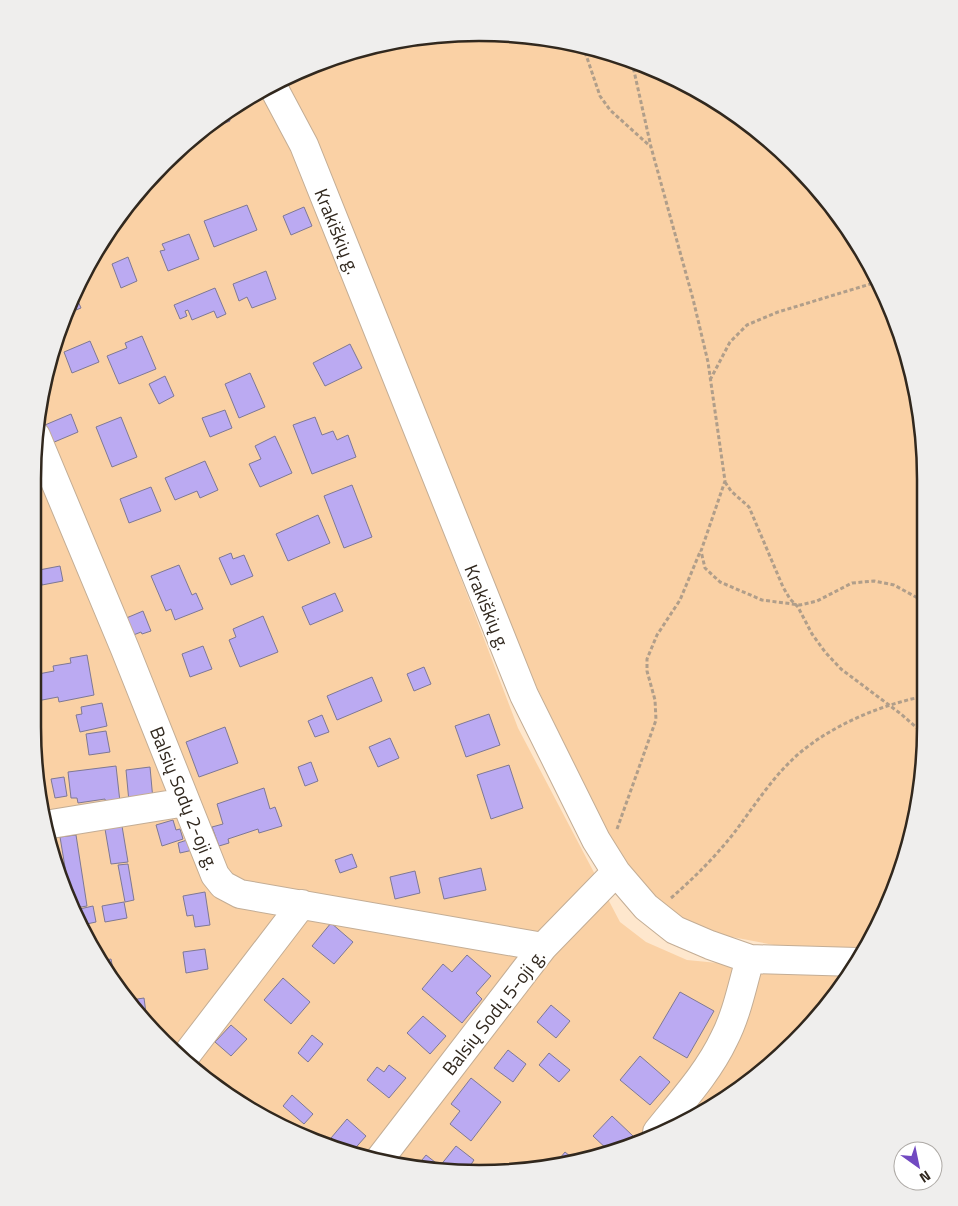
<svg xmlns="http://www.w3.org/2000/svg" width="958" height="1206" font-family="'Titillium Web',sans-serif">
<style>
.green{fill:#fad1a5}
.building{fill:#bbaaf2;stroke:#7e7894}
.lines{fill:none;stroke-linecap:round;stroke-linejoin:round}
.minor-casing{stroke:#c3ad95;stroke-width:30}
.path{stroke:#b09e8a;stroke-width:3;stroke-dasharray:4 2.5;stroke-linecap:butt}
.minor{stroke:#fff;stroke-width:28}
.labels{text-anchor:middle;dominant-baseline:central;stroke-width:4;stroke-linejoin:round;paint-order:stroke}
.street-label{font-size:19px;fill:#31281e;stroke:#fff}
.rim{fill:none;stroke:#31281e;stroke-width:2.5}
</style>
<rect width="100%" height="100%" fill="#fee7cd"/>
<path class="green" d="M 508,33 L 595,48 L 677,79 L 751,125 L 815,185 L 866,256 L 910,363 L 925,450 L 925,727 L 917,814 L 892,898 L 864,950 L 774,945 L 716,934 L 675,921 L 628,875 L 490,591 L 281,81 L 336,56 L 421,36 Z
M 265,88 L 306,172 L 518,728 L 620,922 L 646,942 L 687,960 L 850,976 L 774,1063 L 702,1114 L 594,1158 L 479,1173 L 363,1158 L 256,1114 L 163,1043 L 92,950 L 48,842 L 33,727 L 33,450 L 56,335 L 92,256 L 143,185 L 256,92 Z"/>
<path class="building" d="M 228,115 L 230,121 L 213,128 Z
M 247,205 L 257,230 L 214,247 L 204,221 Z
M 304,207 L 312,226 L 291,235 L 283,216 Z
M 189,234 L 199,259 L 168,271 L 160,251 L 165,250 L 162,244 Z
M 128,257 L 137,281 L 121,288 L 112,264 Z
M 266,271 L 276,299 L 252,308 L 247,297 L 239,301 L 233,284 Z
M 215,288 L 226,314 L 217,318 L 214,311 L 192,320 L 188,310 L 185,311 L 187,316 L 180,319 L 174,305 Z
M 75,294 L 81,308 L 66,314 Z
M 142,336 L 156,369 L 119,384 L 107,356 L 127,348 L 125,343 Z
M 90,341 L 99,362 L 72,373 L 64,352 Z
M 350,344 L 362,368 L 325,386 L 313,363 Z
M 250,373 L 265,407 L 239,418 L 225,384 Z
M 165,376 L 174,396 L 159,404 L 149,384 Z
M 225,410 L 232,428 L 210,437 L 202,418 Z
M 71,414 L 78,432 L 52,443 L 45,425 Z
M 121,417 L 137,457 L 112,467 L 96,427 Z
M 315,417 L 322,435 L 333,431 L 337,440 L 348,435 L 356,457 L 312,474 L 293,425 Z
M 275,436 L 292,473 L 260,487 L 249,464 L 261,459 L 255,446 Z
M 205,461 L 218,490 L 200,498 L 197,491 L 175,500 L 165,478 Z
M 352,485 L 372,537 L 344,548 L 324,496 Z
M 151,487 L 161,511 L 129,523 L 120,499 Z
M 318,515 L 330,543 L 288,561 L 276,534 Z
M 231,553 L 233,559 L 244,555 L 253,576 L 231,585 L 219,558 Z
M 179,565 L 192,595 L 196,593 L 203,609 L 175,620 L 171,609 L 166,611 L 151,576 Z
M 60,566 L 63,581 L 42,585 L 39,570 Z
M 335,593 L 343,611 L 310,625 L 302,607 Z
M 143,611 L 151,631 L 142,634 L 141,632 L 131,636 L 124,619 Z
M 263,616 L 278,652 L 240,667 L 229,640 L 236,637 L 233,629 Z
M 203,646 L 212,669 L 190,677 L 182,654 Z
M 87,655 L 94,695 L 59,702 L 58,697 L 37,701 L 33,675 L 54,671 L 53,666 L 71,663 L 70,658 Z
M 424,667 L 431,684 L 414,691 L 407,674 Z
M 372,677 L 382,701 L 337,720 L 327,696 Z
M 102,703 L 107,726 L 80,732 L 76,715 L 82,714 L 81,707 Z
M 489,714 L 500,745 L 466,757 L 455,726 Z
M 322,715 L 329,732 L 315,737 L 308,721 Z
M 225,727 L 238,763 L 199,777 L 186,742 Z
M 106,731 L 110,752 L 89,755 L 86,734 Z
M 390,738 L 399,758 L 378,767 L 369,747 Z
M 311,762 L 318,781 L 305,786 L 298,767 Z
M 509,765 L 523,808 L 491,819 L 477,775 Z
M 116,766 L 120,802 L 106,804 L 105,799 L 78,803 L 77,798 L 71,798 L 68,772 Z
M 150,767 L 153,800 L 129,802 L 126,770 Z
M 64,777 L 67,796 L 55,798 L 51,779 Z
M 264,788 L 270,809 L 275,807 L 282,826 L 259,833 L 258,829 L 228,839 L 229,843 L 219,846 L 212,827 L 223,824 L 217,804 Z
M 173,820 L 176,830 L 180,829 L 183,839 L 162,846 L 156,825 Z
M 122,826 L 128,862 L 111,864 L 105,829 Z
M 76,835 L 87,906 L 75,908 L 70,897 L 60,837 Z
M 190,839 L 193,850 L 180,853 L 178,843 Z
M 352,854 L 357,867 L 340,873 L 335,860 Z
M 128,864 L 134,900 L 125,902 L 118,865 Z
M 481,868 L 486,890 L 444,899 L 439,878 Z
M 415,871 L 420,893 L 395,899 L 390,877 Z
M 205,892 L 210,925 L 195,927 L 193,915 L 187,916 L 183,896 Z
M 124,902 L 127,918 L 105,922 L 102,906 Z
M 93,906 L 96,922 L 82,925 L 75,910 Z
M 331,923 L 353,942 L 334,964 L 312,946 Z
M 205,949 L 208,969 L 186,973 L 183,952 Z
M 467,955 L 491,976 L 476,993 L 482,999 L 462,1023 L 422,989 L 443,964 L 452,972 Z
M 111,959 L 115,980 L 101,961 Z
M 283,978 L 310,1002 L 291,1024 L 264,1000 Z
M 680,992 L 714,1011 L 687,1058 L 653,1038 Z
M 144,998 L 146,1013 L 141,1014 L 131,1000 Z
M 551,1005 L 570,1021 L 556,1038 L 537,1022 Z
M 423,1016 L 446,1036 L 430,1054 L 407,1033 Z
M 231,1025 L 247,1039 L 231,1056 L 215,1042 Z
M 312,1035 L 323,1044 L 308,1062 L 298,1053 Z
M 508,1050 L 526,1064 L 513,1082 L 494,1068 Z
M 549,1053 L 570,1070 L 559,1082 L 539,1065 Z
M 640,1056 L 670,1082 L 650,1105 L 620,1080 Z
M 389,1065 L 406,1078 L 389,1098 L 367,1080 L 377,1067 L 384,1072 Z
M 754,1070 L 758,1073 L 737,1088 Z
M 471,1078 L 501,1102 L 471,1141 L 450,1124 L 460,1111 L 451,1104 Z
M 292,1095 L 313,1114 L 304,1124 L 283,1106 Z
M 612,1116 L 633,1136 L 624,1146 L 610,1152 L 593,1136 Z
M 347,1119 L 366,1136 L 351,1153 L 331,1138 Z
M 456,1146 L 474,1160 L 466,1172 L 418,1165 L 426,1155 L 440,1166 Z
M 565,1152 L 576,1161 L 556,1163 Z"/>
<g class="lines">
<g class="minor-casing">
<path id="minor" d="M 272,85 L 304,145 L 524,695 L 596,840 L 616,872 L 646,907 L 675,930 L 710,945 L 750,959 L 857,962
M 36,436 L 125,649 L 215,875 L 223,885 L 240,894 L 543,947
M 45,825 L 186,802
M 184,1058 L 302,904
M 657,1132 C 680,1103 708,1073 724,1039 C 737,1014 742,986 750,959
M 379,1160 L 543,947 L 616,872"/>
</g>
<path class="path" d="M 583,46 L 600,96 L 610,110 L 651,147
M 632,62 L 651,147 L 693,299 L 708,362 L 725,481 L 701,551 L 705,568 L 720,582 L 762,600 L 800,605 L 817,601 L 852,583 L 874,581 L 894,585 L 925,602
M 710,380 L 730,342 L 747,325 L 778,312 L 877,282
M 725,482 L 731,491 L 749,507 L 783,587 L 790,599 L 798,607 L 812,634 L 825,652 L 841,669 L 901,714 L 925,735
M 617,829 L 656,720 L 655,700 L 647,671 L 647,659 L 657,635 L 680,600 L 700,552
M 671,898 C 694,878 715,857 734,833 C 755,805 775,773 802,751 C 837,723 881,705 925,696"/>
<use href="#minor" class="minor"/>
</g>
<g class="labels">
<g class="street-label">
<text transform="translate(338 231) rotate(68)">Krakiškių g.</text>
<text transform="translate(488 607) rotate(68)">Krakiškių g.</text>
<text transform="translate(185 798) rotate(68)">Balsių Sodų 2-oji g.</text>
<text transform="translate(493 1012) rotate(-52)">Balsių Sodų 5-oji g.</text>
</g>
</g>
<path d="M0 0H958V1206H0ZM479 41H479A438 438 0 0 1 917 479V727A438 438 0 0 1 479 1165H479A438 438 0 0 1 41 727V479A438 438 0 0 1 479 41Z" fill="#efeeed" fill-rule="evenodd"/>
<path class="rim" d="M479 41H479A438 438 0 0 1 917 479V727A438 438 0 0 1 479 1165H479A438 438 0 0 1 41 727V479A438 438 0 0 1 479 41Z"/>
<g transform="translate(918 1166) rotate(147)"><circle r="24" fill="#ffffff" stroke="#ada9a5"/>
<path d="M0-4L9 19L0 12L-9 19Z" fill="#7149c1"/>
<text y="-8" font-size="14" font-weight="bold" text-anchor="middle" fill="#31281e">N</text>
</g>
</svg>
